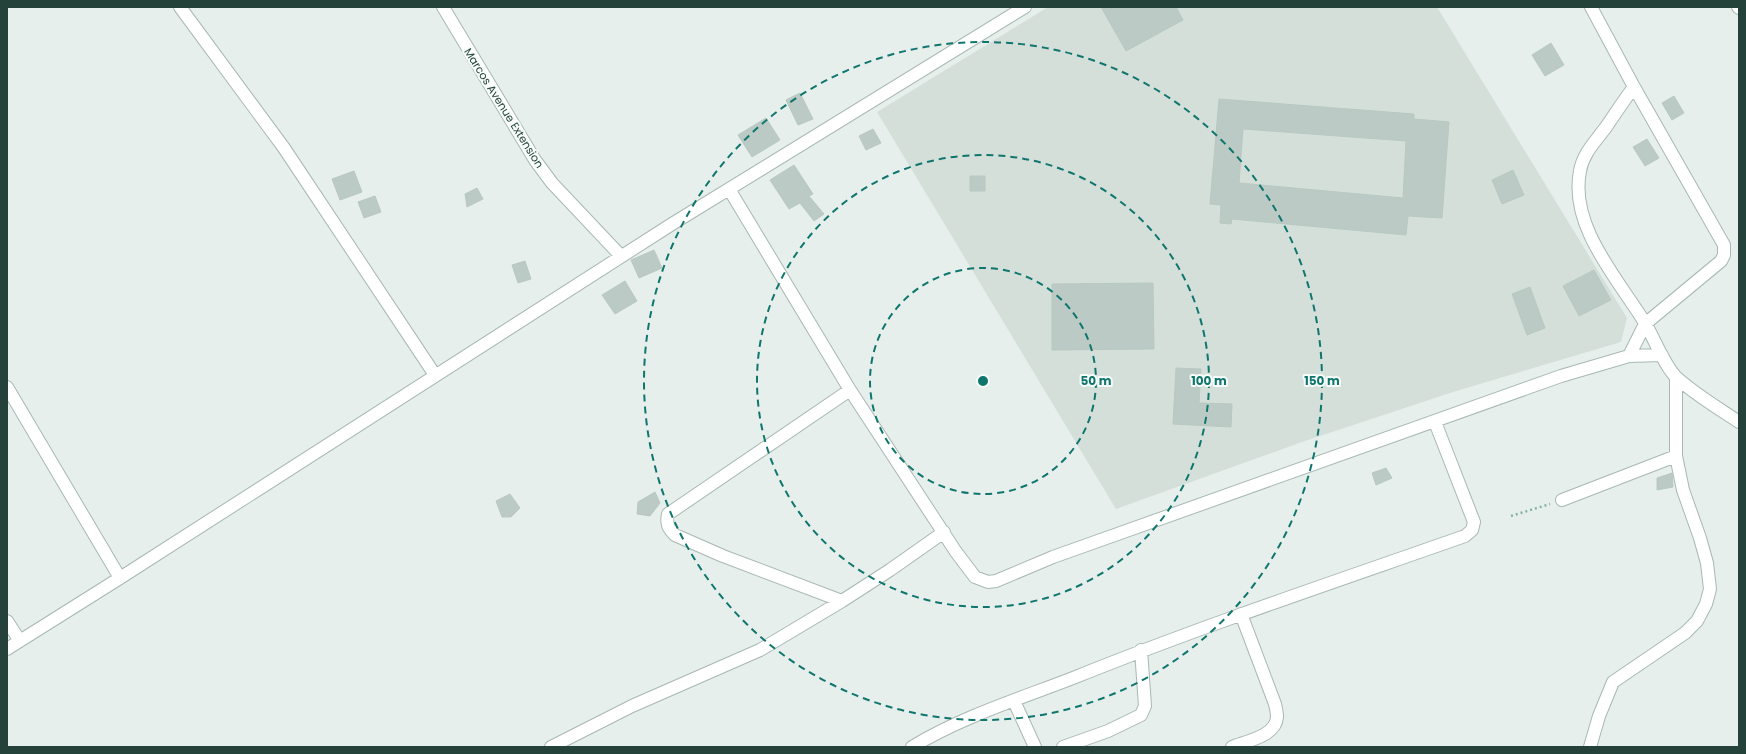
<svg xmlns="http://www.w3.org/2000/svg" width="1746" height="754" font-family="Poppins,sans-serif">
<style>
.built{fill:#d4dfda}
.building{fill:#bbcac4;stroke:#b8c9c2;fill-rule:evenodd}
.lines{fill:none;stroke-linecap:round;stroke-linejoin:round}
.minor-casing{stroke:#a8b8b2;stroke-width:14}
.path{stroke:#86b3a5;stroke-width:2.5;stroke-dasharray:2 3;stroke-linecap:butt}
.minor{stroke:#fff;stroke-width:12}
.ring{fill:none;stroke:#0f766e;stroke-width:2;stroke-dasharray:7 5}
.labels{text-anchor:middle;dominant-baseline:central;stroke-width:4;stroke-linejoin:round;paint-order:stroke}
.street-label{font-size:11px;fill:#24423a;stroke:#f7fbf9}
.centre{fill:#0f766e;stroke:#f7fbf9;stroke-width:2}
.ring-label{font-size:12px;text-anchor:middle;font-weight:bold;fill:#0f766e;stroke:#f7fbf9;stroke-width:4;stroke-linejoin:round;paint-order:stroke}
</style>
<rect width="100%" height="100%" fill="#e6efeb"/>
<path class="built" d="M 1048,7 L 1437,7 L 1627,318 L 1621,342 L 1453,392 L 1302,442 L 1116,509 L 877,112 Z"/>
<path class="building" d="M 1101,7 L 1176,7 L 1183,20 L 1126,51 Z
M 1551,43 L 1564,65 L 1545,76 L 1532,55 Z
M 800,93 L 813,119 L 798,125 L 786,100 Z
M 1674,96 L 1684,113 L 1672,120 L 1662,103 Z
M 1219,99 L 1414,114 L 1414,119 L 1449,122 L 1442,218 L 1408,216 L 1406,235 L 1232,219 L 1231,224 L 1220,223 L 1221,205 L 1210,204 ZM 1243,129 L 1406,141 L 1403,198 L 1239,183 Z
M 766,118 L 780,140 L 752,157 L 738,135 Z
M 873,129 L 881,143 L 866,150 L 859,136 Z
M 1647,139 L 1659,158 L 1645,166 L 1633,147 Z
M 794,165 L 813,194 L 809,196 L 824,214 L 814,221 L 800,203 L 789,209 L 770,180 Z
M 1513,170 L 1524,195 L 1502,204 L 1492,180 Z
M 354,171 L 362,192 L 340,200 L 332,179 Z
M 970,176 L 985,176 L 985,191 L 970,191 Z
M 477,188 L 483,199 L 467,207 L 465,194 Z
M 375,196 L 381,212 L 364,218 L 358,202 Z
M 654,250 L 662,268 L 639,278 L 631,260 Z
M 525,261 L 531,279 L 518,283 L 512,265 Z
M 1594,270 L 1611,300 L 1579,316 L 1563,286 Z
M 625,281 L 637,301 L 615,314 L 602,295 Z
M 1153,283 L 1154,349 L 1052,350 L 1052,284 Z
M 1530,287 L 1545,328 L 1527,335 L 1512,294 Z
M 1176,368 L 1201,369 L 1199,403 L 1232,404 L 1231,427 L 1173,424 Z
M 1386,468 L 1392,478 L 1376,485 L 1372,473 Z
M 1672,473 L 1673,487 L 1657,490 L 1657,478 Z
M 655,492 L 660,503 L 650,516 L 637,514 L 638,502 Z
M 510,494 L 520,508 L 511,517 L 502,517 L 496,501 Z"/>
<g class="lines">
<g class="minor-casing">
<path id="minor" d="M 180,7 L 284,148 L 435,375
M 443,7 L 535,160 L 552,183 L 621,256
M 1591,7 L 1634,87 C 1624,100 1615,114 1606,127 C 1596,141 1583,153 1580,171 C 1569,226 1618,279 1645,323 C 1654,338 1665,367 1677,378 C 1696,395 1718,408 1739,422
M 1738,7 L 1739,8
M 729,189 L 850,390 L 956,552 L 975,577 L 988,582 L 996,581 L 1053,557 L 1561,376 L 1629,356 L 1662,355
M 1629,356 L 1645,324 L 1721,261 L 1724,255 L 1724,245 L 1634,87
M 7,387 L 120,578
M 1562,500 L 1676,456
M 842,601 L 723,556 L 675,535 C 668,528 666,524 668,514 L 850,390
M 7,621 L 20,641
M 7,649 L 120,578 L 672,224 L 1025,7
M 1014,701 L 1035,747
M 551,747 L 632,706 L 760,650 L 842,601 L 890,570 L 944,532
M 912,747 C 961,717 1019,699 1073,678 C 1202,626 1334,582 1465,536 L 1472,530 L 1474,522 L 1435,422
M 1063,747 L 1108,731 L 1141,715 L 1145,706 L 1141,650
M 1232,747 C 1247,741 1276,736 1277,717 C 1277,713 1276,708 1275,704 L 1241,614
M 1590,747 L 1599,716 L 1613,682 L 1685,633 L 1697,621 L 1706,604 L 1710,589 L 1707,563 L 1700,538 L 1683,490 L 1676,456 L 1676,377"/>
</g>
<path class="path" d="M 1511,516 L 1550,504"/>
<use href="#minor" class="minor"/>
</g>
<g class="ring">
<circle cx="983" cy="381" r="113"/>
<circle cx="983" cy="381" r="226"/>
<circle cx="983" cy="381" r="339"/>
</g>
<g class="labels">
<g class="street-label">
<text transform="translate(504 108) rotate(58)">Marcos Avenue Extension</text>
</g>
</g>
<circle cx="983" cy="381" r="6" class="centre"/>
<g class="ring-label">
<text x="1096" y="385">50 m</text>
<text x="1209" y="385">100 m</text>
<text x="1322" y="385">150 m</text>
</g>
<rect width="1746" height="754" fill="none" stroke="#24423a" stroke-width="16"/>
</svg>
